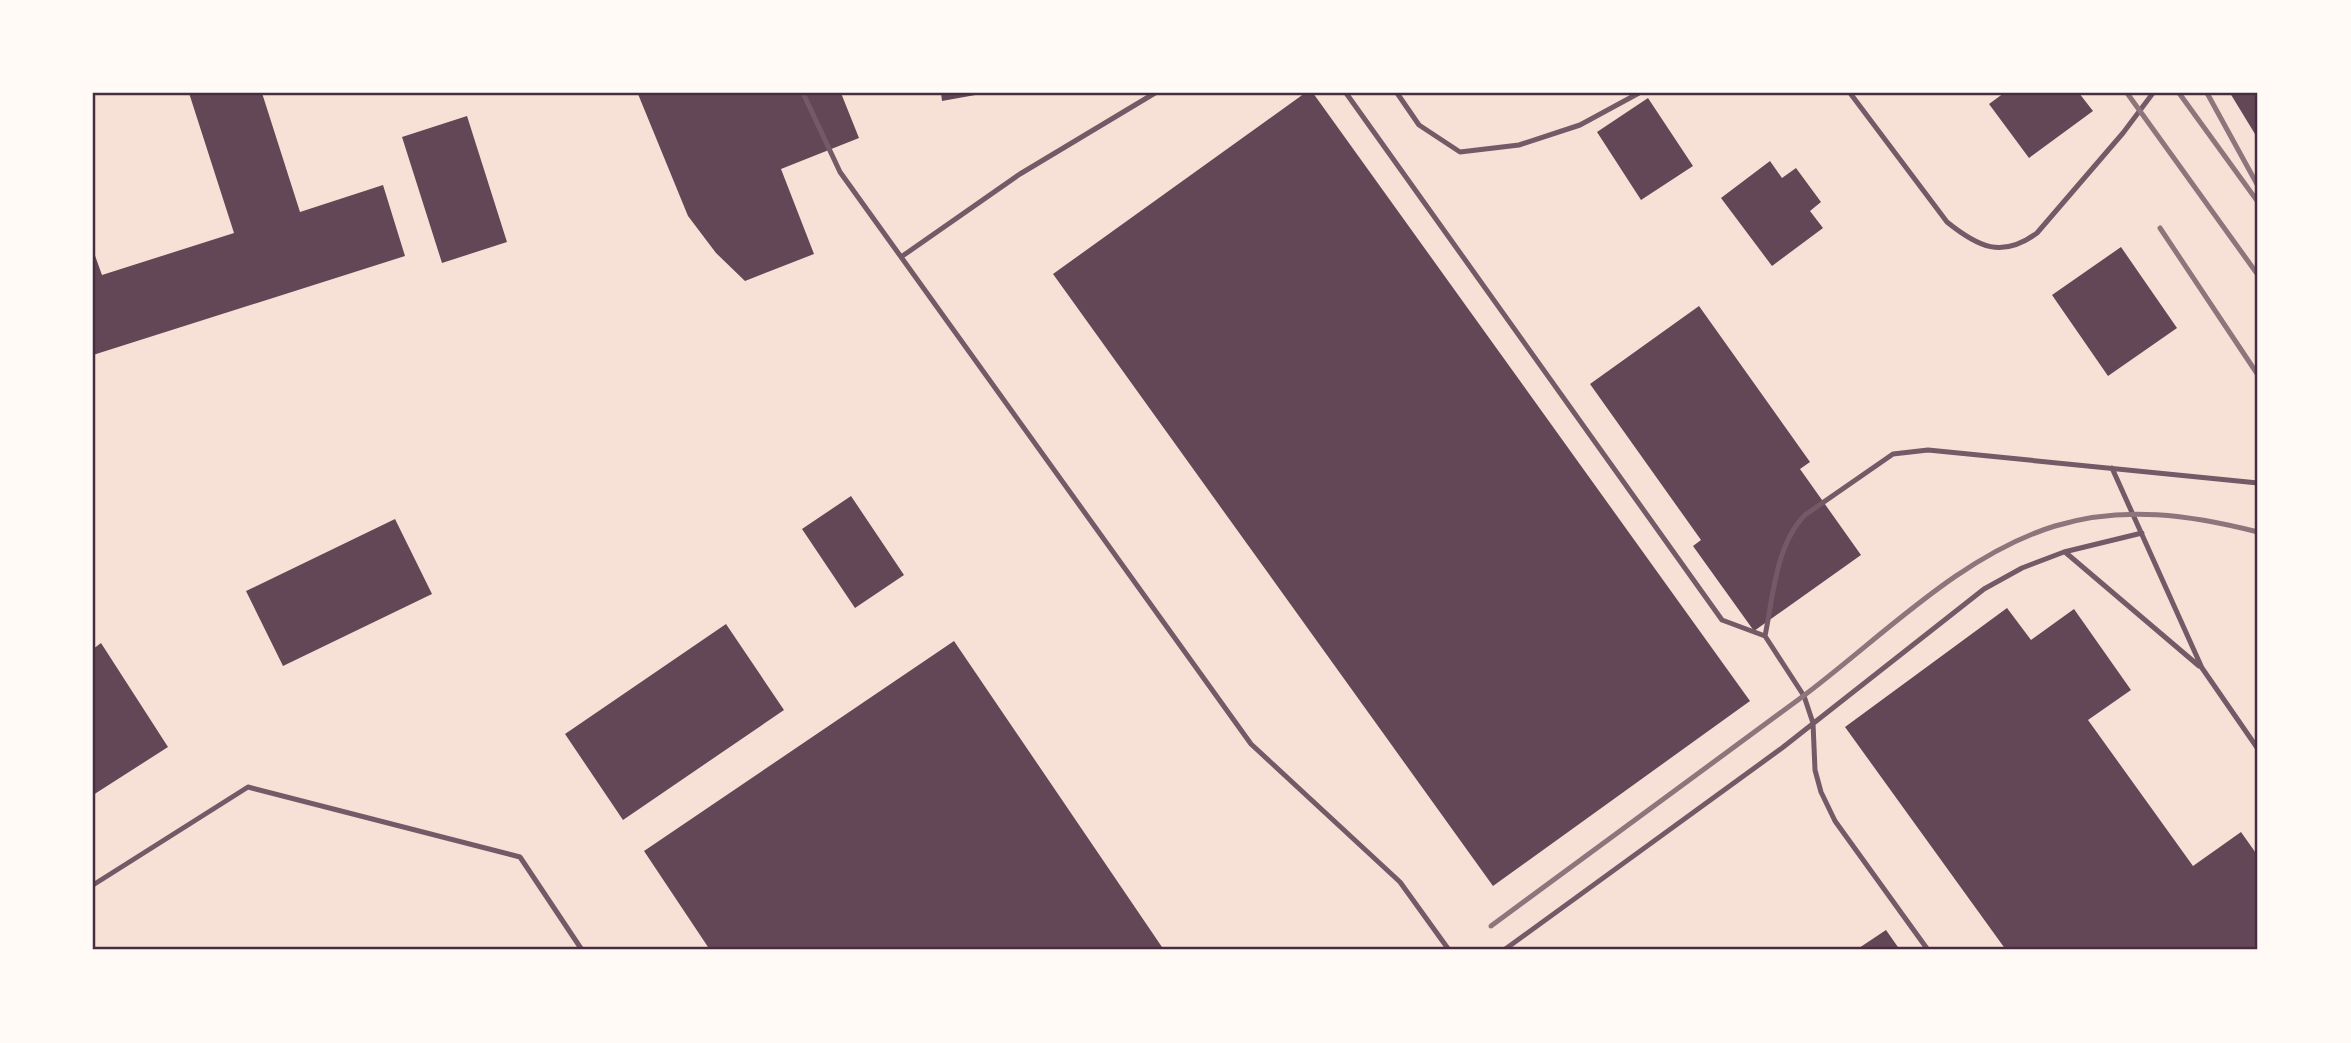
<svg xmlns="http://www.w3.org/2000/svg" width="2351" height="1043" font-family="Mulish,sans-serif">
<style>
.building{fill:#644757}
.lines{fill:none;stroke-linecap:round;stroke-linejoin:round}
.service{stroke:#755966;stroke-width:5}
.rail{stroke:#8f747c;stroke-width:5}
.neatline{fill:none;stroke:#4a2c40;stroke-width:2.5}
</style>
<rect width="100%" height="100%" fill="#f7e1d7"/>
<path class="building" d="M 189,93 L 262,93 L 300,212 L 383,185 L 405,256 L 93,355 L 93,250 L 102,275 L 234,233 Z
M 841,93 L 859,138 L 781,169 L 814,254 L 745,281 L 716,253 L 688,216 L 638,94 Z
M 941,93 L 981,93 L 981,94 L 942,101 Z
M 1305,93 L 1313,93 L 1750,701 L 1493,886 L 1053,274 Z
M 2004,93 L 2079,93 L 2093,111 L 2029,158 L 1989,104 Z
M 2230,93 L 2258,93 L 2258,139 Z
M 1648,98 L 1693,166 L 1641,200 L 1597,132 Z
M 467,116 L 507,242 L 442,263 L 402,137 Z
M 1770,161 L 1782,178 L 1796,168 L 1821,202 L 1810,211 L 1823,228 L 1772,266 L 1721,198 Z
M 2121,247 L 2177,328 L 2108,376 L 2052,295 Z
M 1699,306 L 1810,462 L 1800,469 L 1861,555 L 1754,631 L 1693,546 L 1701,540 L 1590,384 Z
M 851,496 L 904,575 L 855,608 L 802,529 Z
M 395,519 L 432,594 L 283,666 L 246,591 Z
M 2007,608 L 2031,640 L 2074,609 L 2131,690 L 2088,720 L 2193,866 L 2241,832 L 2258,856 L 2258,950 L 2006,950 L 1845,727 Z
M 726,624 L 784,710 L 623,820 L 565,734 Z
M 954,641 L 1164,950 L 710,950 L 644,851 Z
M 101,643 L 168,747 L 93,795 L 93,649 Z
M 1886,930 L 1900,950 L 1856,950 Z"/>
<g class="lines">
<path class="service" d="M 803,93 L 840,172 L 1251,744 L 1400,882 L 1449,950
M 1346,93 L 1722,620 L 1765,636 L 1804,696 L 1813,723 L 1815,770 L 1821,792 L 1835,821 L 1928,950
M 1397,93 L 1419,125 L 1460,152 L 1519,145 L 1580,125 L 1639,93
M 1850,93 L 1947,222 C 1978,247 2002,259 2037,233 L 2123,133 L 2153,93
M 901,257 L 1020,174 L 1155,93
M 2112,468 L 2202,668 L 2258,749
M 2065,552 L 2199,666
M 1765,636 C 1773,597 1776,544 1805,515 L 1893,454 L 1928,450 L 2258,483
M 93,885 L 248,787 L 520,857 L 582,950
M 1504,950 L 1782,748 L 1984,589 L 2022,568 L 2064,552 L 2142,533"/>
<path class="rail" d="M 2127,93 L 2258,275
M 2179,93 L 2258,202
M 2207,93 L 2258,186
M 2160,228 L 2258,375
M 1491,926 C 1595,850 1699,774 1802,697 C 1881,638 1960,555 2055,526 C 2123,505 2191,515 2258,532"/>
</g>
<rect width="2351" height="1043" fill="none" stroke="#fffaf5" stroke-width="189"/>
<rect x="94" y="94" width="2162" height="854" class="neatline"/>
</svg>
